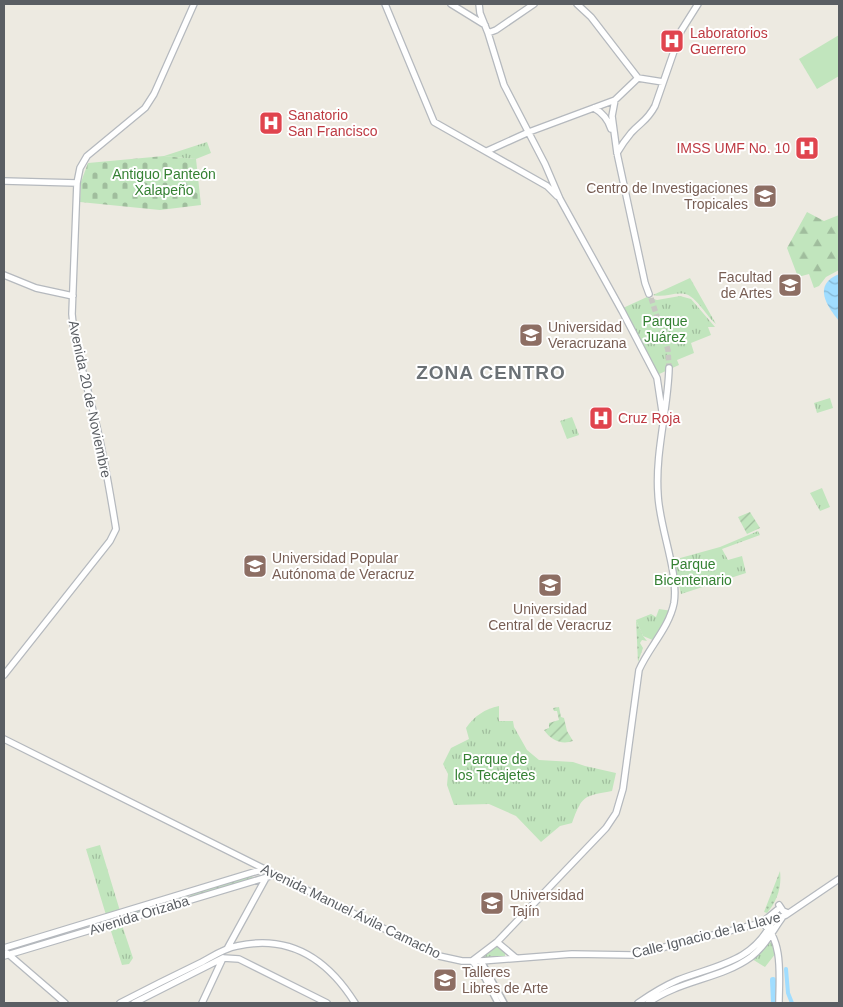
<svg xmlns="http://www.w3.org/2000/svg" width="843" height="1007" font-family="Helvetica,sans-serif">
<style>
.grass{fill:url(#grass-dots)}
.forest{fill:url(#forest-firs)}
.cemetery{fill:url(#cemetery-stones)}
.park{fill:url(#park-tufts)}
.garden{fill:url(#garden-furrows)}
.pitch{fill:#c1e5bd}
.water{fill:url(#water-waves)}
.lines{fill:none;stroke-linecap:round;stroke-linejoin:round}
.canal{stroke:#a0ddff;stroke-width:4}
.river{stroke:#a0ddff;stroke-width:6}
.secondary-tunnel{stroke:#c8c7c2;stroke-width:5.5;stroke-dasharray:5.5 3;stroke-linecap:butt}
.tertiary-casing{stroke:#b4b8bc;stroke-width:8}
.secondary-casing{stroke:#b5b9be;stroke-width:8}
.tertiary{stroke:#fff;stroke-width:5}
.secondary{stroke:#fff;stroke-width:5.5}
.labels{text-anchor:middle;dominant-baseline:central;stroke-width:4;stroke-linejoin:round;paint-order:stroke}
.health-label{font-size:14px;fill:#be3a42;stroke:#fff;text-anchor:start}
.park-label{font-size:14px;fill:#358133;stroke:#fff}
.education-label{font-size:14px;fill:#785e54;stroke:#fff;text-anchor:start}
.street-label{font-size:14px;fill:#5a5e63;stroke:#fff}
.district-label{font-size:19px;font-weight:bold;letter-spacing:1px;fill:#6b7175;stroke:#fff}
</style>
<defs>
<pattern id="grass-dots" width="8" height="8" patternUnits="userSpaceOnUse" patternTransform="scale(1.25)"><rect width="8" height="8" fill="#c1e5bd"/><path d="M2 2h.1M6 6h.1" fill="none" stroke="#a0bd9d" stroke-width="1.8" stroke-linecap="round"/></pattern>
<pattern id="forest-firs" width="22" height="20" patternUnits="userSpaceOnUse" patternTransform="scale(1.25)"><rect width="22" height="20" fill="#c1e5bd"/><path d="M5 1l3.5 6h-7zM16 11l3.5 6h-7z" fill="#a0bd9d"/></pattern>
<pattern id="cemetery-stones" width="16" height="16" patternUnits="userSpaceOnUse" patternTransform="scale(1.25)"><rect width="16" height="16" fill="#c1e5bd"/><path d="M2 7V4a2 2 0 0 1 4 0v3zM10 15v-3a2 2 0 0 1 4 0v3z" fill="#a0bd9d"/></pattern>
<pattern id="park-tufts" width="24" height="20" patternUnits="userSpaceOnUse" patternTransform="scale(1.25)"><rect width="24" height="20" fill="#c1e5bd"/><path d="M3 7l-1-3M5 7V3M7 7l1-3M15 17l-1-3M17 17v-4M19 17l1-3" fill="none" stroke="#a0bd9d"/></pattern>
<pattern id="garden-furrows" width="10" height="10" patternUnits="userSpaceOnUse" patternTransform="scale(1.25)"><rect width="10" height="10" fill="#c1e5bd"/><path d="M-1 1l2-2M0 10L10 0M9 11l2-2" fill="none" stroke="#a0bd9d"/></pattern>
<pattern id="water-waves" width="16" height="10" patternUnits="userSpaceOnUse" patternTransform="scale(1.25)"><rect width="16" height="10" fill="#a0ddff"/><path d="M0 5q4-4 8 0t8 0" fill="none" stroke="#85b6d2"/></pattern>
</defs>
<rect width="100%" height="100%" fill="#edeae1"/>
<path class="grass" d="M 636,620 L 643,636 L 647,641 L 642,640 L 640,643 L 643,648 L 638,662 Z
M 780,871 C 782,887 777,901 767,913 L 764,912 Z
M 252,875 L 253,880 L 191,898 L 190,894 Z
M 187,895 L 188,899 L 126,918 L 125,913 Z"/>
<path class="forest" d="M 807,212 L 824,221 L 839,215 L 839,270 L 826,277 L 819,286 L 814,288 L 809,274 L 798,277 L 787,248 Z"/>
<path class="cemetery" d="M 164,156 L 196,159 L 201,205 L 160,210 L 80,202 L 81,182 L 88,163 Z"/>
<path class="park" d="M 207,142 L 211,153 L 196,159 L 164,156 Z
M 690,278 L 716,324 C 707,317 696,296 685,294 C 674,292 664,298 653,295 Z
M 680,296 L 691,299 L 715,327 L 708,327 L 711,335 L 691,343 L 694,353 L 677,360 L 679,365 L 657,375 L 623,308 L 647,297 L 657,300 Z
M 830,398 L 833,408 L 817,413 L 814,403 Z
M 572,417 L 579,435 L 567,439 L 560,421 Z
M 822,488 L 830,507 L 820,511 L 810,493 Z
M 758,531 L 760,535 L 722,549 L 728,560 L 742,556 L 746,573 L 681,594 L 673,560 L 720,547 Z
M 659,609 L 672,611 L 655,641 L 643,636 L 636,620 L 651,614 L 656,617 Z
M 499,706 L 499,721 L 513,721 L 514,727 L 527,750 L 539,760 L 573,762 L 585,766 L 616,773 L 612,791 C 583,796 582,796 572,823 L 560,826 L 541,842 L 516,816 L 489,804 L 454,805 L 447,785 L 448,774 L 443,764 L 451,748 L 469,739 L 466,728 C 474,716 485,709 499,706 Z
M 100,845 L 120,911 L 106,915 L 86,849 Z
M 121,922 L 133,958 L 129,964 L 122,965 L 109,925 Z
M 768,941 L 773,944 L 776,953 L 765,967 L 752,959 Z
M 495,945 L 505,952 L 505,956 L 492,960 L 480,958 Z"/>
<path class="garden" d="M 750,512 L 760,528 L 747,534 L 738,517 Z
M 559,707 L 561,717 L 564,718 L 567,731 L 573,741 C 561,745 551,740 544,730 L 549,728 L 549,723 L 559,720 L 557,711 L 554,711 L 553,708 Z"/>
<path class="pitch" d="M 839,35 L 839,76 L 817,89 L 799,59 Z"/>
<path class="water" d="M 839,274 L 839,321 C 827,306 812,285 839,274 Z"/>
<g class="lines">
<path class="canal" d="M 786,969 L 788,993 L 792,1003"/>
<path class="river" d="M 773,980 L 774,1003"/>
<path class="secondary-tunnel" d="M 651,298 L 668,350 L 669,368"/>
<g class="tertiary-casing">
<path id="tertiary" d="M 472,961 L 485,978 L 498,1003
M 481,961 L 504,1003"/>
</g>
<g class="secondary-casing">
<path id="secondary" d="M 385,4 L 434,122 L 547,186 L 557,196
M 451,4 L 485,25
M 479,4 L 480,13 L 488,33 L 504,85 L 545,164 L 560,199 L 622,311 L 657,378 L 662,411
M 577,4 L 591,17 L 638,78
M 488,33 L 496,30 L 534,4
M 638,78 L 663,82
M 615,100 L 612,116 L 617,153 L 645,283 L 649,294
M 594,108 C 603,113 608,119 611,129
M 487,151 L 529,132 L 615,100 L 638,78
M 617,153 C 621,146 626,139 631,133 C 642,121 647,121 655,106 L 681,31 L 698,4
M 4,181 L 77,183
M 4,275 L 36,288 L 73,296
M 4,675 L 110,541 L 116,529 C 110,492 104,455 95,419 C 87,384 75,350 72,314 L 77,183 L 80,168 L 87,156 L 145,108 L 154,94 L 194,4
M 4,739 L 439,956 L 462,961 L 481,961 L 572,954 L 633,955 L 777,919 L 786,915 L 839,879
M 779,905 L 783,911 L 788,913
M 765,920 L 777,910
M 762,923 C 784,939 779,979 779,1003
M 497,942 L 516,958
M 4,948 L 264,869
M 227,949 L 267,876
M 7,953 L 65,1003
M 4,956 L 274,875
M 472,961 L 497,942 L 606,828 L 616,813 L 623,789 L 639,670 C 649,647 669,628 674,603 C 679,572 659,527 658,494 C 655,452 668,410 669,368
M 120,1003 C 147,989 175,975 202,962 C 213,956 225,948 237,946 C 290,934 328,960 355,1003
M 134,1003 L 223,958 L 239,959 L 327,1003
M 202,1003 L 223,958
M 638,1003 C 651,994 664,986 678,980 C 717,965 754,962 773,920
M 648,1003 C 680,980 721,979 751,957 C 765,946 772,932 782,918"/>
</g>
<use href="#tertiary" class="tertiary"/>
<use href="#secondary" class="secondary"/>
</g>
<defs>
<g id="hospital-square" transform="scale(1.25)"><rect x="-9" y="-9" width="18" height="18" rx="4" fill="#e0444e" stroke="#fff"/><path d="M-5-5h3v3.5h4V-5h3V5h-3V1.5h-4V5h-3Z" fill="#fff"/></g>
<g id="university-square" transform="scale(1.25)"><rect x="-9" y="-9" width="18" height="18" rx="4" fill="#8d6e63" stroke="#fff"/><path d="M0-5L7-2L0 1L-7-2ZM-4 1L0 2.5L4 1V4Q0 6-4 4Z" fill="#fff"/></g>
</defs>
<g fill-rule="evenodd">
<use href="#hospital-square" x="672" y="41"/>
<use href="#hospital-square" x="271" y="123"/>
<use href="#hospital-square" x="807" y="148"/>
<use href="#university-square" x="765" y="196"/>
<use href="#university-square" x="790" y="285"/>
<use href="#university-square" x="531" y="335"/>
<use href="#hospital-square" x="601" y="418"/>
<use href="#university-square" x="255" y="566"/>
<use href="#university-square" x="550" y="585"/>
<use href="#university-square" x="492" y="903"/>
<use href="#university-square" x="445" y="980"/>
</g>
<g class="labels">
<g class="health-label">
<text x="690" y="33">Laboratorios<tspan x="690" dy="16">Guerrero</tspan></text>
<text x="288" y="115">Sanatorio<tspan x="288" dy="16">San Francisco</tspan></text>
<text x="790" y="148" text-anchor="end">IMSS UMF No. 10</text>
<text x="618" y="418">Cruz Roja</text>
</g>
<g class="park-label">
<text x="164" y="174">Antiguo Panteón<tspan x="164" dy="16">Xalapeño</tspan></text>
<text x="665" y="321">Parque<tspan x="665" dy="16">Juárez</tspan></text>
<text x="693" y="564">Parque<tspan x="693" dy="16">Bicentenario</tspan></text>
<text x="495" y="759">Parque de<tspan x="495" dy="16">los Tecajetes</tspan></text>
</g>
<g class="education-label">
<text x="748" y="188" text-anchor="end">Centro de Investigaciones<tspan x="748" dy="16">Tropicales</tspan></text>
<text x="772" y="277" text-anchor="end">Facultad<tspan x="772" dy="16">de Artes</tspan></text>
<text x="548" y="327">Universidad<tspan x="548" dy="16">Veracruzana</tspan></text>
<text x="272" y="558">Universidad Popular<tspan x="272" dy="16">Autónoma de Veracruz</tspan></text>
<text x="550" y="609" text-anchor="middle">Universidad<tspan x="550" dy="16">Central de Veracruz</tspan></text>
<text x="510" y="895">Universidad<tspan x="510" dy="16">Tajín</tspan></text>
<text x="462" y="972">Talleres<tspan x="462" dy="16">Libres de Arte</tspan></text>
</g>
<g class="street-label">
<text transform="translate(90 399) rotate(78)">Avenida 20 de Noviembre</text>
<text transform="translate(351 911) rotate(26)">Avenida Manuel Ávila Camacho</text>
<text transform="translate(139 915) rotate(-17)">Avenida Orizaba</text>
<text transform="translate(706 935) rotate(-14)">Calle Ignacio de la Llave</text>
</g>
<g class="district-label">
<text x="491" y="372">ZONA CENTRO</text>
</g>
</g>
<rect width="843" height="1007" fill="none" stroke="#5a5e63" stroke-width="10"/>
</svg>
